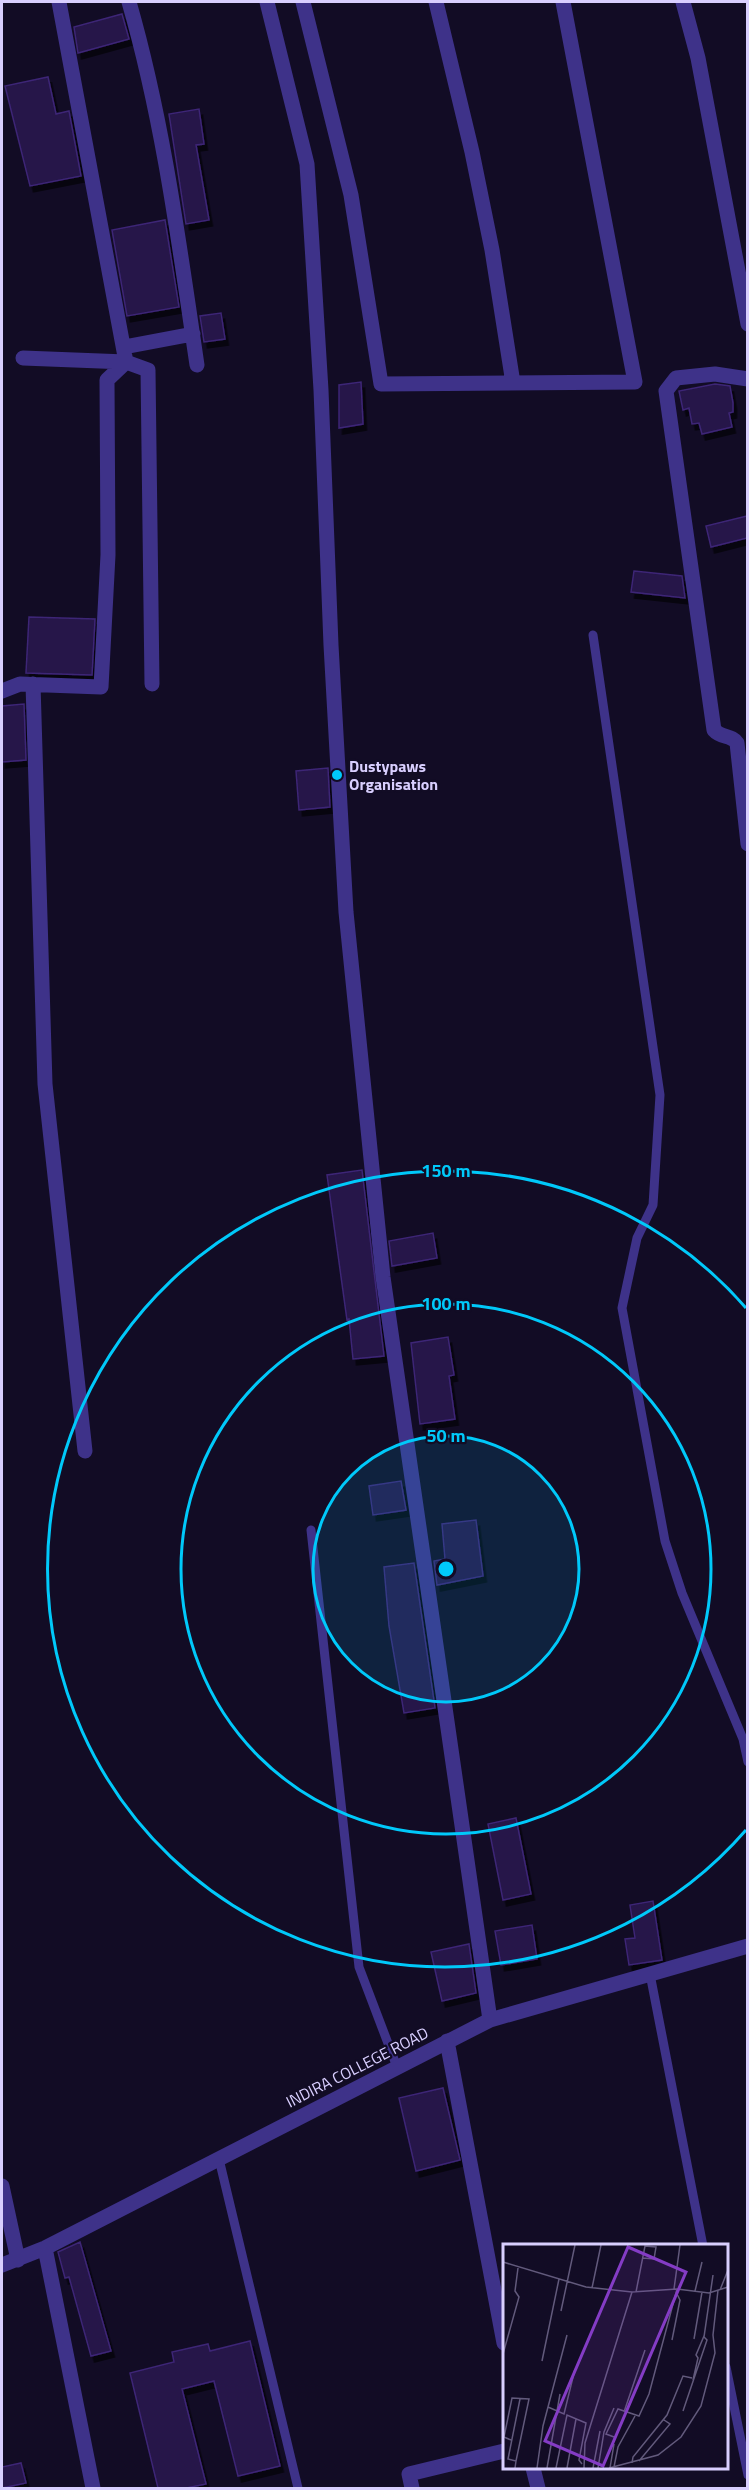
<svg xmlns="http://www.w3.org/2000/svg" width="749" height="2490" font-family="'Titillium Web',sans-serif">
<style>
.building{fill:#251648;stroke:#3d2576;stroke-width:1.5;filter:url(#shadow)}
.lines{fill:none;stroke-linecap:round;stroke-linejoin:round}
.lane{stroke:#3e3289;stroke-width:9}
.street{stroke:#3e3289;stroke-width:15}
.ring{fill:none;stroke:#00c9fa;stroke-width:3}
.poi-dot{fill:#00c9fa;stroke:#120c25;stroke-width:2}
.labels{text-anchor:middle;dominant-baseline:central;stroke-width:4.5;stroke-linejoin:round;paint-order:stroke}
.poi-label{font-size:16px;font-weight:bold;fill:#d9cfff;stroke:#120c25;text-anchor:start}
.street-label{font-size:16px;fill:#d9cfff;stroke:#120c25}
.inset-road{fill:none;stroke:#625a7c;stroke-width:1.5}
.view{fill:#843cc5;fill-opacity:0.15;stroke:#843cc5;stroke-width:3}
.inset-edge{fill:none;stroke:#d9cfff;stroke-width:3}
.centre{fill:#00c9fa;stroke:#120c25;stroke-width:3}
.ring-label{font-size:18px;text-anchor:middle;font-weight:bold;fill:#00c9fa;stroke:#120c25;stroke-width:4.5;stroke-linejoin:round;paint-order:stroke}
</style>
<defs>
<filter id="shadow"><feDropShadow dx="3.5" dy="6" stdDeviation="0" flood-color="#0009"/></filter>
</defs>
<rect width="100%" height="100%" fill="#120c25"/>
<path class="building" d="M 122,14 L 129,39 L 78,53 L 74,27 Z
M 48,77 L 56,114 L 69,111 L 81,176 L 30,186 L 5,86 Z
M 199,109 L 204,144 L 196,145 L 209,220 L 186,224 L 169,114 Z
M 165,220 L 179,307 L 127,316 L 112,230 Z
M 221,313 L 225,339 L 204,342 L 200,316 Z
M 361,382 L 363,424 L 339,428 L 339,385 Z
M 715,384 L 730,386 L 733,403 L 733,412 L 729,413 L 732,427 L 702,434 L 699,423 L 692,424 L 689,408 L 683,410 L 679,391 Z
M 747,516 L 747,538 L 711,547 L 706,526 Z
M 634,571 L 682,576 L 685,598 L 631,592 Z
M 29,617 L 95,619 L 92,675 L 26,673 Z
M 24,704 L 26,760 L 2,762 L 2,706 Z
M 328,768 L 330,807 L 299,810 L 296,771 Z
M 362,1170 L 384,1356 L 353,1359 L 349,1319 L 347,1320 L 327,1175 Z
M 433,1233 L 437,1258 L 392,1266 L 389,1241 Z
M 448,1337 L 454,1375 L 449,1376 L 455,1419 L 420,1424 L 411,1343 Z
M 401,1481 L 406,1510 L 373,1515 L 369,1486 Z
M 476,1520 L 483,1576 L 437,1585 L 434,1561 L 445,1559 L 442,1524 Z
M 414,1563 L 435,1708 L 404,1713 L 389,1626 L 384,1567 Z
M 516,1818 L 531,1894 L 503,1900 L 488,1824 Z
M 653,1901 L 662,1960 L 629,1965 L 625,1939 L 635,1938 L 630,1905 Z
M 532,1925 L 537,1959 L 501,1965 L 495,1931 Z
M 469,1944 L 476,1993 L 442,2001 L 431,1952 Z
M 443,2088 L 460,2160 L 416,2171 L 399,2098 Z
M 80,2242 L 111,2351 L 91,2356 L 69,2277 L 65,2278 L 58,2252 Z
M 250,2341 L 280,2466 L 238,2476 L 214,2381 L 182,2389 L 206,2484 L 186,2488 L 158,2488 L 130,2373 L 174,2362 L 172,2352 L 208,2344 L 210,2351 Z
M 21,2463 L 26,2483 L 2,2488 L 2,2467 Z"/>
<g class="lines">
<path class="lane" d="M 593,635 L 660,1095 L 653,1205 L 637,1238 L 622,1308 L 665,1541 L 682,1593 L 743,1739 L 748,1762
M 311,1530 L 359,1967 L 397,2067
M 650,1974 L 703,2246
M 219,2159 L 298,2488
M 726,2367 L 748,2475"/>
<path class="street" d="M 59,2 L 126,362 L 148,370 L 152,684
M 129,2 C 163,120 179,243 197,365
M 267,2 L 307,164 L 321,390 L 331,645 L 346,912 L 383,1277 L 490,2020
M 303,2 L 351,195 L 381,384 L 635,382 L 563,2
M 436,2 L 472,152 L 492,250 L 513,383
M 683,2 L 698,58 L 748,324
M 124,347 L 193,334
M 23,358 L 126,362
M 748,379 L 715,374 L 676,378 L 666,391 L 714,730 C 721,738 732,735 737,743 L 748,844
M 33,684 L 45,1084 L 85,1451
M 2,691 L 20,684 L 101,687 L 108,555 L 107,380 L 126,362
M 447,2041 L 504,2343
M 2,2186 L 18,2260
M 45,2248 L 93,2488
M 2,2265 L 45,2248 L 490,2020 L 748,1946
M 533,2468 L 538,2488
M 412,2488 L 409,2474 L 504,2451"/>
</g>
<circle cx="446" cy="1569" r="133" fill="#00c9fa" fill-opacity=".12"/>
<g class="ring">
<circle cx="446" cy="1569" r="133"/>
<circle cx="446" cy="1569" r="265"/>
<path d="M746 1830A398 398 0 1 1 746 1308"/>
</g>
<circle class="poi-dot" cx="337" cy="775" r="6"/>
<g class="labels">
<g class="poi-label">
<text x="349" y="766">Dustypaws<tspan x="349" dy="18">Organisation</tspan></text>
</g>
<g class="street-label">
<text transform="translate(357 2067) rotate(-27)">INDIRA COLLEGE ROAD</text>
</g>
</g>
<g transform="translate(503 2244)">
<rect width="225" height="225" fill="#120c25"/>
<path class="inset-road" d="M 0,18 L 83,43 L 129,48 L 174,45 L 206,49 L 225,43M 89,44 L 98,1M 171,45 L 177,1M 217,46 L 225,26M 192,47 L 199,18M 133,48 L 142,2 L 153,3 L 151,15 L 140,14M 58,67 L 72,1M 191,95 L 199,48M 169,96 L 177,56 L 173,48M 0,110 L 16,53 L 12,47 L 15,24M 39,117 L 56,35M 190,136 L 195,114 L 193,111 L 201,92M 45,163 L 61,170 L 72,125M 180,167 L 204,96 L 201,93 L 210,31M 121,168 L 142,106M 111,193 L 103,190 L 115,165 L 136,172 L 146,150 L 174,45M 8,196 L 1,193 L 9,154 L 26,155 L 13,217M 136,217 L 167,180 L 161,176M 129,219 L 130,213 L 164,171 L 180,132 L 189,134M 111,223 L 115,203 L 132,172M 12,224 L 13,217 L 5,215 L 17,155M 34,224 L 40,182 L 64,91M 44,224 L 57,150M 53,224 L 64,171 L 83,179 L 76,216 L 79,220M 64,224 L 73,175M 81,224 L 82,199 L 129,48M 90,224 L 97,187M 95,224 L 101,188 L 111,164M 106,224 L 155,211 L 178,193 L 198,162 L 212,109 L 210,91 L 215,46M 107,224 L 111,200"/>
<path class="view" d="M 125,3 L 183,28 L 100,222 L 42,197 Z"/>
<rect width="225" height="225" class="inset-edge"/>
</g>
<circle cx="446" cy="1569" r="9" class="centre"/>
<g class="ring-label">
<text x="446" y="1177">150 m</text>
<text x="446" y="1310">100 m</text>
<text x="446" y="1442">50 m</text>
</g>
<rect width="749" height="2490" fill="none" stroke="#d9cfff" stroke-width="6"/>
</svg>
